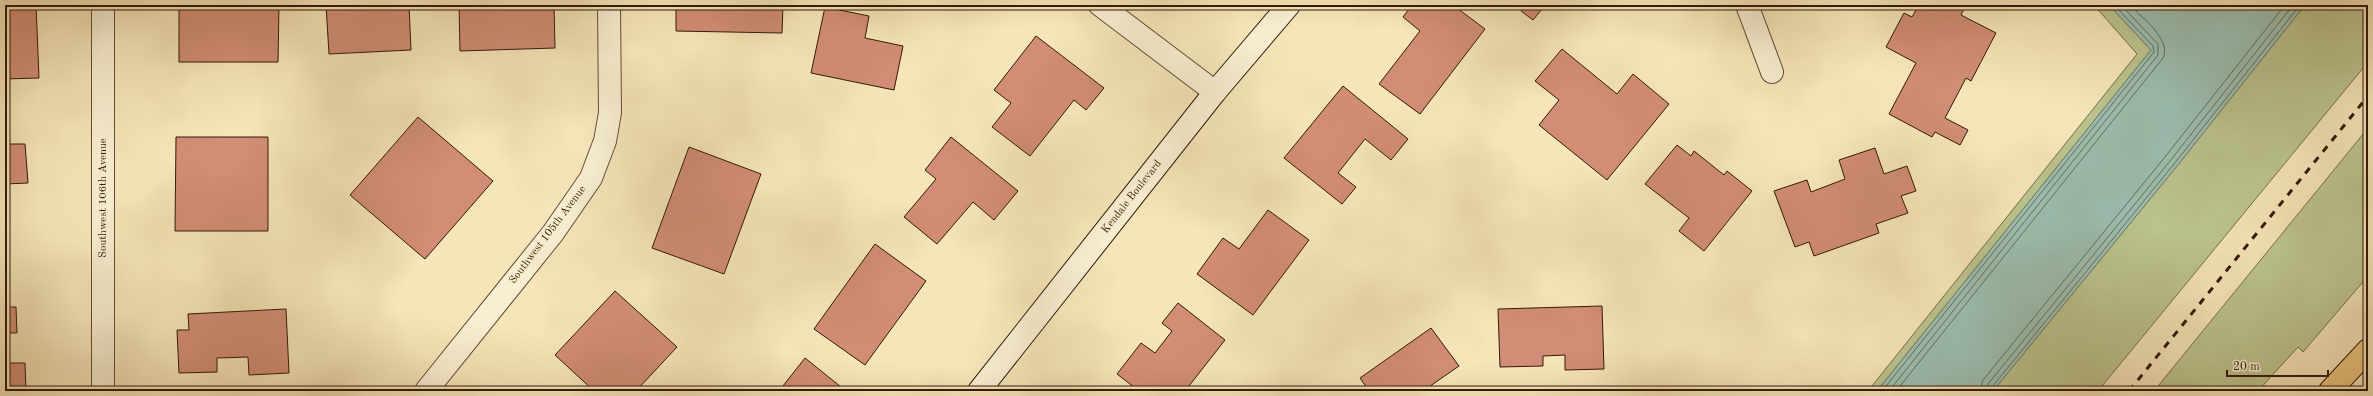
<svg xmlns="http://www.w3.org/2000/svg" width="2373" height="396" font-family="'Old Standard TT',serif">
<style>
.green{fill:#bcc48e;stroke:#776e4b}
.water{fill:#9cbfb1;stroke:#727d6d}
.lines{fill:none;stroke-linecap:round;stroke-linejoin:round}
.shore{stroke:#676c5c;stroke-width:1}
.building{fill:#d18d75;stroke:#321908}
.street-casing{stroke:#634c34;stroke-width:24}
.secondary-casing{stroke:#321908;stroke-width:24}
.highway-casing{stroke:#321908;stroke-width:24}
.street{stroke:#f8eed1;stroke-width:22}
.secondary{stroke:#f8eed1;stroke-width:22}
.highway{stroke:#eac27c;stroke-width:22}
.rail{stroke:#321908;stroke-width:3;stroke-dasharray:7 7;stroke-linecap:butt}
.labels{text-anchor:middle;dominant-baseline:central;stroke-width:3;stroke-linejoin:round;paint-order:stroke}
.street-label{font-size:11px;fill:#321908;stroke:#f8eed1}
</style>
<rect width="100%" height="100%" fill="#f5e5b8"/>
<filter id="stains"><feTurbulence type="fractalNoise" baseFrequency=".005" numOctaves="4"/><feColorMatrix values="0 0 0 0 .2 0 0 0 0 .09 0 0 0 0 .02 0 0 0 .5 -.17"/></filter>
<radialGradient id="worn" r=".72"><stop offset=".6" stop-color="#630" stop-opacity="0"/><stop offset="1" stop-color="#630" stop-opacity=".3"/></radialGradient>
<path class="green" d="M 2094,5 L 2109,5 L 2151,50 L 1877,391 L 1868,391 L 2137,54 Z
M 2305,5 L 2368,5 L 2368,62 L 2098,391 L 1993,391 L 2177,166 Z
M 2368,128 L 2368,276 L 2303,352 L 2298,347 L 2258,391 L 2154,391 Z"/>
<path class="water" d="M 2109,5 L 2305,5 L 2177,166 L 1993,391 L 1877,391 L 2151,50 Z"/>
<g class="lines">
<path class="shore" d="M 1882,391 L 2154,52 L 2153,46 L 2114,5
M 1889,391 L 2158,55 L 2158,44 L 2121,5
M 1896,391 L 2163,58 C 2172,39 2141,17 2130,5
M 1980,391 L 1983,380 L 2165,157 L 2285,5
M 1986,391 L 1988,384 L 2170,161 L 2293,5
M 1991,391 L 1992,387 L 2174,164 L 2300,5"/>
</g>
<path class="building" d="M 5,5 L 36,5 L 39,78 L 5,79 Z
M 179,5 L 279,5 L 278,62 L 179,62 Z
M 326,5 L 409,5 L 411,50 L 329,54 Z
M 459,5 L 554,5 L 555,48 L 460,51 Z
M 676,5 L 783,5 L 782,33 L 676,31 Z
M 1412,5 L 1453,5 L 1485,29 L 1420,114 L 1379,84 L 1420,31 L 1403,17 Z
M 1527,5 L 1536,5 L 1542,9 L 1533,20 L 1521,11 Z
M 1919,5 L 1931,10 L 1934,5 L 1956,5 L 1964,9 L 1961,15 L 1996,33 L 1971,81 L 1966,78 L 1945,118 L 1968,130 L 1960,145 L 1935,132 L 1932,137 L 1889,114 L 1916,63 L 1886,47 L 1904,13 L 1912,17 Z
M 825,7 L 869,16 L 865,38 L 903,46 L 894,90 L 811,73 Z
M 1036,36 L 1104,88 L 1086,110 L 1074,100 L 1030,156 L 992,127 L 1011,103 L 994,90 Z
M 1562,49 L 1617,94 L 1633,74 L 1669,104 L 1607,180 L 1539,125 L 1559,100 L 1535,81 Z
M 1343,86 L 1408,139 L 1391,160 L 1365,139 L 1338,173 L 1356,187 L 1342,204 L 1284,158 Z
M 418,117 L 493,181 L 425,259 L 350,195 Z
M 176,137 L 268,137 L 268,231 L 175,231 Z
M 951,137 L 1018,191 L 994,220 L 973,202 L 937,244 L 904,217 L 936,179 L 925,170 Z
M 5,144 L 25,144 L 28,183 L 5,184 Z
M 1677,145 L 1691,156 L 1694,151 L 1724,175 L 1727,171 L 1752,191 L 1704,251 L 1679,231 L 1689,218 L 1645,184 Z
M 689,147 L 761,174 L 724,274 L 652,248 Z
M 1875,148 L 1884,174 L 1907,166 L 1916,191 L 1901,196 L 1908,213 L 1876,224 L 1879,233 L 1814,256 L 1809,242 L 1795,247 L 1774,191 L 1807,180 L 1811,192 L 1845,179 L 1839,160 Z
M 1268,210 L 1309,240 L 1253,315 L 1197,274 L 1223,238 L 1239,249 Z
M 875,244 L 926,281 L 865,365 L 814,329 Z
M 615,291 L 677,347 L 636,391 L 594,391 L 555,355 Z
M 1178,303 L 1225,340 L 1185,391 L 1139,391 L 1117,374 L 1141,343 L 1155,353 L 1172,331 L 1162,323 Z
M 1602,306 L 1604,369 L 1565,370 L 1565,355 L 1543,356 L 1543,366 L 1500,367 L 1498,309 Z
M 5,307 L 16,307 L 17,333 L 5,333 Z
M 286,309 L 289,373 L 249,375 L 248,357 L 217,358 L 217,372 L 179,373 L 177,330 L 189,330 L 188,314 Z
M 1431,328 L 1459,366 L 1423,391 L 1369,391 L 1360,378 Z
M 5,349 L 6,363 L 25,363 L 26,391 L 5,391 Z
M 805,358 L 846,391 L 779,391 Z"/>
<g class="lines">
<g class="street-casing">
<path id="street" d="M 103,5 L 103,391
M 1100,5 L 1215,92
M 1747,5 L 1772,72
M 426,391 L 553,233 L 591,178 L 605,141 L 610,113 L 609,5"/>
</g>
<g class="secondary-casing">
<path id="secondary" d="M 979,391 L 1215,92 L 1289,5"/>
</g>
<g class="highway-casing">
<path id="highway" d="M 2330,391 L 2368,350"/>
</g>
<use href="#street" class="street"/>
<use href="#secondary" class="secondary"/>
<use href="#highway" class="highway"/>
<path class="rail" d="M 2129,391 L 2368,96"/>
</g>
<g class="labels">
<g class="street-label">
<text transform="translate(1132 197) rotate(-52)">Kendale Boulevard</text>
<text transform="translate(103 198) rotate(-90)">Southwest 106th Avenue</text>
<text transform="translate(548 235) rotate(-53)">Southwest 105th Avenue</text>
</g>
</g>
<rect width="2373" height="396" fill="none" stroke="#f5e5b8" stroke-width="20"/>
<rect x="6" y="6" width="2361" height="384" fill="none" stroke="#321908" stroke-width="2"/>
<rect x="10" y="10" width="2353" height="376" fill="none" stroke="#321908"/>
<path d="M2227 370v6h101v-6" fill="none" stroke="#321908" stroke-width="2"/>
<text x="2233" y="370" font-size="12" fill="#321908" stroke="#f8eed1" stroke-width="3" paint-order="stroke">20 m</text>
<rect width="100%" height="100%" filter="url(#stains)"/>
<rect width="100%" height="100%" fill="url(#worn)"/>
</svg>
